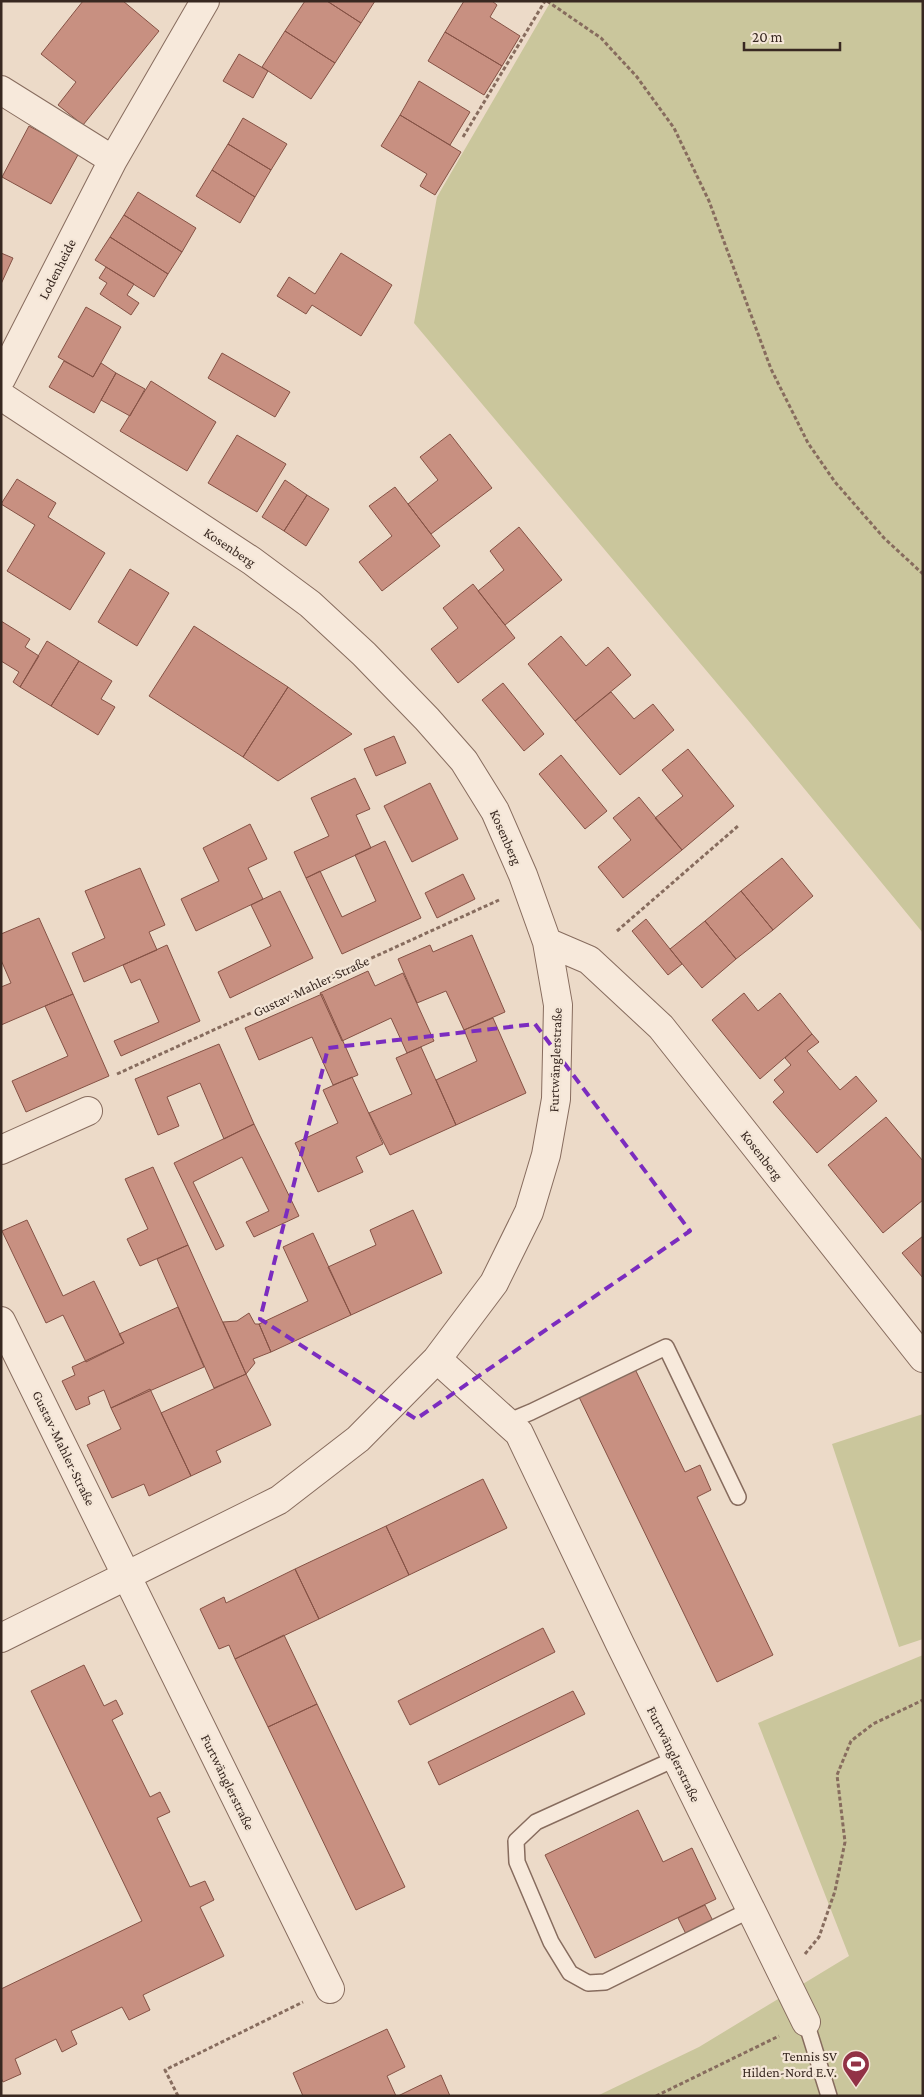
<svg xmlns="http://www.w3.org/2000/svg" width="924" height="2097" font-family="'Crimson Pro',serif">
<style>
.green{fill:#cac69c}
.building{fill:#c89081;stroke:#855245}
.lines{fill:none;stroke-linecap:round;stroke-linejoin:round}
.lane-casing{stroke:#876c5e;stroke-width:18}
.street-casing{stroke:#876c5e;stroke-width:30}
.path{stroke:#876c5e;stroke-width:3;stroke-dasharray:4 2.5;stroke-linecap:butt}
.lane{stroke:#f7e9db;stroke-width:15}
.street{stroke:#f7e9db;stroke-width:28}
.marked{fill:none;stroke:#7b2cbf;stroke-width:4;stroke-dasharray:10 6;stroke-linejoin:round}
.labels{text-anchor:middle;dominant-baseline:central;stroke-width:4.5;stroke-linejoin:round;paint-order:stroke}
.street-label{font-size:14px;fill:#382821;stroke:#f4e6d7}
.poi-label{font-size:14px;fill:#382821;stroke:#f4e6d7;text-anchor:end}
</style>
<rect width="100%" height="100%" fill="#ecdac8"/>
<path class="green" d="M 551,1 L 923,1 L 923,933 L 747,719 L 414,323 L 437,197 Z
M 923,1414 L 923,1639 L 899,1647 L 832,1444 Z
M 923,1655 L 923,2096 L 597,2096 L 699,2047 L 849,1956 L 758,1723 Z"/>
<path class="building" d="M 83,1 L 123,1 L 159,31 L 83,125 L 58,105 L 76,82 L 41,54 Z
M 305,1 L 327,1 L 361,23 L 335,63 L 285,31 Z
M 327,1 L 375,1 L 361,23 Z
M 464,1 L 492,1 L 497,5 L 490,17 L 520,36 L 502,66 L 445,32 Z
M 285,31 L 335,63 L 311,99 L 262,67 Z
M 445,32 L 502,66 L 484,95 L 428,61 Z
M 239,54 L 268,71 L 253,98 L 223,81 Z
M 419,81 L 470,112 L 450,145 L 400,115 Z
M 400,115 L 461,152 L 435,195 L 420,186 L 427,174 L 381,146 Z
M 243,118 L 287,144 L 271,170 L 228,144 Z
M 29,126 L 79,153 L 51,204 L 2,177 Z
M 228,144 L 271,170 L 255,197 L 212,170 Z
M 212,170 L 255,197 L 240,223 L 196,196 Z
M 138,192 L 196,228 L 182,252 L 124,215 Z
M 124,215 L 182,252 L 168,274 L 110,237 Z
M 110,237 L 168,274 L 154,297 L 95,260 Z
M 1,253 L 13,258 L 1,284 Z
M 341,253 L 392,285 L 361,336 L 312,305 L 306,314 L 277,296 L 289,277 L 315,294 Z
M 106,267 L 134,284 L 127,295 L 139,303 L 131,315 L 100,294 L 107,283 L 99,278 Z
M 86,307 L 121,327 L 93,377 L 58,357 Z
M 222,353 L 290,392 L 275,417 L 208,378 Z
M 64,361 L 93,377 L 101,363 L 116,373 L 94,413 L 49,387 Z
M 116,373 L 145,389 L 130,416 L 101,400 Z
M 151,381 L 216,422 L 187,471 L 120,431 Z
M 450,434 L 492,488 L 431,534 L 408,504 L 438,480 L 420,457 Z
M 237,435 L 286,464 L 257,512 L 208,483 Z
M 17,479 L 56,503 L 48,517 L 105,553 L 70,610 L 7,571 L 35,525 L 1,504 Z
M 285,480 L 307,495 L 284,531 L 262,517 Z
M 395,487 L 440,546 L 382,591 L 359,562 L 392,536 L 369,506 Z
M 307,495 L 329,509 L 306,546 L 284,531 Z
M 519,527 L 562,580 L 505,625 L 478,591 L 504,570 L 490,551 Z
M 130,569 L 169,593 L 137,646 L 98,622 Z
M 473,584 L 515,638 L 458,683 L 431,649 L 458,628 L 443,608 Z
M 1,621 L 30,639 L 25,647 L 39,656 L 20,687 L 13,682 L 19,672 L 1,661 Z
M 194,626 L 288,687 L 243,757 L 149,696 Z
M 561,636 L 586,666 L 608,647 L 631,675 L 575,721 L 528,664 Z
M 47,641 L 79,661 L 51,706 L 20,687 Z
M 79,661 L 112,681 L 101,699 L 115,707 L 98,735 L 51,706 Z
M 503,683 L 544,734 L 524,751 L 482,700 Z
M 288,687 L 352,734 L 278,781 L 243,757 Z
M 611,692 L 634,719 L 653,704 L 674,730 L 620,775 L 575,721 Z
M 394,736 L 406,763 L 376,776 L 364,749 Z
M 688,749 L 734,806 L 682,850 L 655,818 L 683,796 L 662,770 Z
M 561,755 L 607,811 L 585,829 L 539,774 Z
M 355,778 L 370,809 L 356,815 L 371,848 L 306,878 L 294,852 L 329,836 L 311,798 Z
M 430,783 L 458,839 L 412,862 L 384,806 Z
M 639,797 L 682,850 L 623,898 L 598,867 L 631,840 L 613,818 Z
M 250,824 L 267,859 L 248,868 L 263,899 L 196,931 L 181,899 L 219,881 L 203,848 Z
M 385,841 L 421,918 L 342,954 L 306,878 L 320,871 L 342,917 L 376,901 L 355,855 Z
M 782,858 L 813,896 L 773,930 L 741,891 Z
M 140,868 L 165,925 L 149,932 L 157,950 L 84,982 L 72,953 L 105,938 L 85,891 Z
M 463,874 L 475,899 L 437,918 L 425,893 Z
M 280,891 L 313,958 L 230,998 L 218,972 L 271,946 L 251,905 Z
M 741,891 L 773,930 L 736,959 L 705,921 Z
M 39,918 L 73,994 L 1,1025 L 1,987 L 11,983 L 1,960 L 1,934 Z
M 646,919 L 682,964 L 668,975 L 632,931 Z
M 705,921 L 736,959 L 702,988 L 670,949 Z
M 472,935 L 505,1012 L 464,1030 L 446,991 L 417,1003 L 398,959 L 430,945 L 433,952 Z
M 167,945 L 200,1021 L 121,1056 L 114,1041 L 159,1022 L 140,979 L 131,983 L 123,965 Z
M 368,971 L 375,986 L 403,973 L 434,1041 L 407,1053 L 391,1018 L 342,1041 L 320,993 Z
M 744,993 L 758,1011 L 780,993 L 812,1034 L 760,1079 L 712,1020 Z
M 73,994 L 109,1076 L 26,1112 L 12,1081 L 68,1056 L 45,1006 Z
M 322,994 L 358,1075 L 333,1085 L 312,1037 L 259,1060 L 245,1028 Z
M 493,1018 L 526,1093 L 456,1125 L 436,1080 L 477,1061 L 464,1030 Z
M 812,1034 L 819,1042 L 807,1051 L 840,1090 L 856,1076 L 877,1101 L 817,1153 L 773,1102 L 784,1092 L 774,1080 L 791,1065 L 785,1058 Z
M 219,1044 L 254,1124 L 224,1139 L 200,1083 L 167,1097 L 179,1126 L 158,1135 L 135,1079 Z
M 421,1047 L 456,1125 L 390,1155 L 369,1113 L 412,1094 L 396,1058 Z
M 352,1077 L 383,1144 L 356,1157 L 363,1172 L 318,1192 L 295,1143 L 338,1123 L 323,1090 Z
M 886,1117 L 923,1161 L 923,1200 L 883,1233 L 828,1165 Z
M 254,1124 L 299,1216 L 254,1237 L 246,1222 L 269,1211 L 242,1157 L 193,1182 L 224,1246 L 216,1250 L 174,1163 Z
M 153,1167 L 188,1245 L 140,1266 L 127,1239 L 148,1229 L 125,1179 Z
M 413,1210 L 442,1273 L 351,1315 L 328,1267 L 376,1245 L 370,1230 Z
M 27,1220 L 63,1296 L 94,1281 L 124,1343 L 86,1362 L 63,1315 L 46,1323 L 2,1231 Z
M 313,1233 L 351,1315 L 271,1352 L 259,1324 L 308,1301 L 283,1247 Z
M 923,1236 L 923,1278 L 902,1253 Z
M 188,1245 L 246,1374 L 214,1388 L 157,1259 Z
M 178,1307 L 204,1367 L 111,1408 L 104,1390 L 88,1397 L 90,1404 L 76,1410 L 62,1381 L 75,1375 L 72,1367 L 124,1343 L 119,1334 Z
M 249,1313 L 255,1324 L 259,1324 L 271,1352 L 253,1359 L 255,1363 L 246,1374 L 223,1322 L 237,1321 Z
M 635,1369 L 685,1472 L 700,1465 L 711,1490 L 697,1497 L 773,1655 L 717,1682 L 579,1397 Z
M 246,1374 L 271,1425 L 216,1451 L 221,1462 L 191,1476 L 161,1413 Z
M 150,1389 L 191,1476 L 149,1496 L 144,1484 L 112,1498 L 87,1445 L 121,1429 L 111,1408 Z
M 483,1479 L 507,1528 L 409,1575 L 386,1526 Z
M 386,1526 L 409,1575 L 319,1619 L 295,1569 Z
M 295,1569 L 319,1619 L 235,1659 L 229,1645 L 219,1649 L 200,1609 L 224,1597 L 226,1603 Z
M 543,1628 L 555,1652 L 410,1725 L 398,1701 Z
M 284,1635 L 317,1704 L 268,1727 L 235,1659 Z
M 84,1665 L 104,1706 L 116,1700 L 123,1714 L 112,1720 L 150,1797 L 160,1792 L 170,1812 L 157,1818 L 190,1887 L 205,1881 L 214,1900 L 200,1907 L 224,1956 L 143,1995 L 150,2010 L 129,2020 L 122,2007 L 71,2031 L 77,2044 L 62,2052 L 56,2039 L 15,2059 L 21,2074 L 3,2082 L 1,2078 L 1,1989 L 142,1921 L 31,1691 Z
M 573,1691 L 585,1714 L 439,1785 L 428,1762 Z
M 317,1704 L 405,1887 L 356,1910 L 268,1727 Z
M 638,1810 L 663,1862 L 692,1848 L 716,1899 L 595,1958 L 545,1855 Z
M 705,1905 L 713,1921 L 686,1934 L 678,1918 Z
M 387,2029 L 405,2067 L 387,2076 L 396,2096 L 303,2096 L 293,2073 Z
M 441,2075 L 450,2096 L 398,2096 Z"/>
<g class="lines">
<g class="lane-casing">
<path id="lane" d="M 507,1422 L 531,1412 L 666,1347 L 738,1497
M 677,1758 L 536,1822 L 516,1841 L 517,1862 L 551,1942 L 570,1973 L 588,1983 L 605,1982 L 750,1910
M 806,2022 L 829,2096"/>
</g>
<g class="street-casing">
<path id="street" d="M 1,90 L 113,160
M 1,379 L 113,160 L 205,1
M 1,396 L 252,561 L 310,604 L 364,654 L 427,719 L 464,761 L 495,811 L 523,875 L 547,942 L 558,1005 L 556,1099 L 546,1155 L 529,1212 L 494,1283 L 437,1359 L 358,1439 L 279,1500 L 1,1638
M 547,942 L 589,960 L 661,1027 L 923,1358
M 1,1150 L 88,1111
M 1,1321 L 330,1989
M 437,1359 L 519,1433 L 620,1644 L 806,2022"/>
</g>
<path class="path" d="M 547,1 L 601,38 L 637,77 L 674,128 L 709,201 L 771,369 L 808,443 L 835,482 L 884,538 L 923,574
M 463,137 L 545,1
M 617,931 L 738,826
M 117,1074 L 499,900
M 805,1954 L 819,1937 L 835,1891 L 845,1842 L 837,1775 L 851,1741 L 873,1724 L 923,1700
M 178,2096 L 165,2070 L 303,2002
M 656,2096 L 779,2036"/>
<use href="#lane" class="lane"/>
<use href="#street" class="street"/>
</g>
<path class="marked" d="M 535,1024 L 690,1231 L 416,1419 L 260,1319 L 328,1048 Z"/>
<defs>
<g id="stadium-pin" transform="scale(1.4375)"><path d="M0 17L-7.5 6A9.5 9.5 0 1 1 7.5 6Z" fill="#923246" stroke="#f4e6d7"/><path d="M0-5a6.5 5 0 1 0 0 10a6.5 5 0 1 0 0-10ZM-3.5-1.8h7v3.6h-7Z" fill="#fff"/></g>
</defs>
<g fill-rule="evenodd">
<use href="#stadium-pin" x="856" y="2064"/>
</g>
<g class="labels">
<g class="street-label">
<text transform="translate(57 269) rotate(-63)">Lodenheide</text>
<text transform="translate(230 547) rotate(34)">Kosenberg</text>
<text transform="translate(506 837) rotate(66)">Kosenberg</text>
<text transform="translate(311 986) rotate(-25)">Gustav-Mahler-Straße</text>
<text transform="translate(555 1060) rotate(-88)">Furtwänglerstraße</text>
<text transform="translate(762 1155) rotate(52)">Kosenberg</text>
<text transform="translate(64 1448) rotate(64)">Gustav-Mahler-Straße</text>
<text transform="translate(674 1754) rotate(64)">Furtwänglerstraße</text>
<text transform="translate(228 1782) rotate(64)">Furtwänglerstraße</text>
</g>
<g class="poi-label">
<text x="837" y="2056">Tennis SV<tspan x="837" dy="16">Hilden-Nord E.V.</tspan></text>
</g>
</g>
<rect width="924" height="2097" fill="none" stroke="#382821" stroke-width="5"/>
<path d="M744 42v8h96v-8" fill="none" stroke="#382821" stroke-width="2.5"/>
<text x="752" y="42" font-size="15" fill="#382821" stroke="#f4e6d7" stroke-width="4" paint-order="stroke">20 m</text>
</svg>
